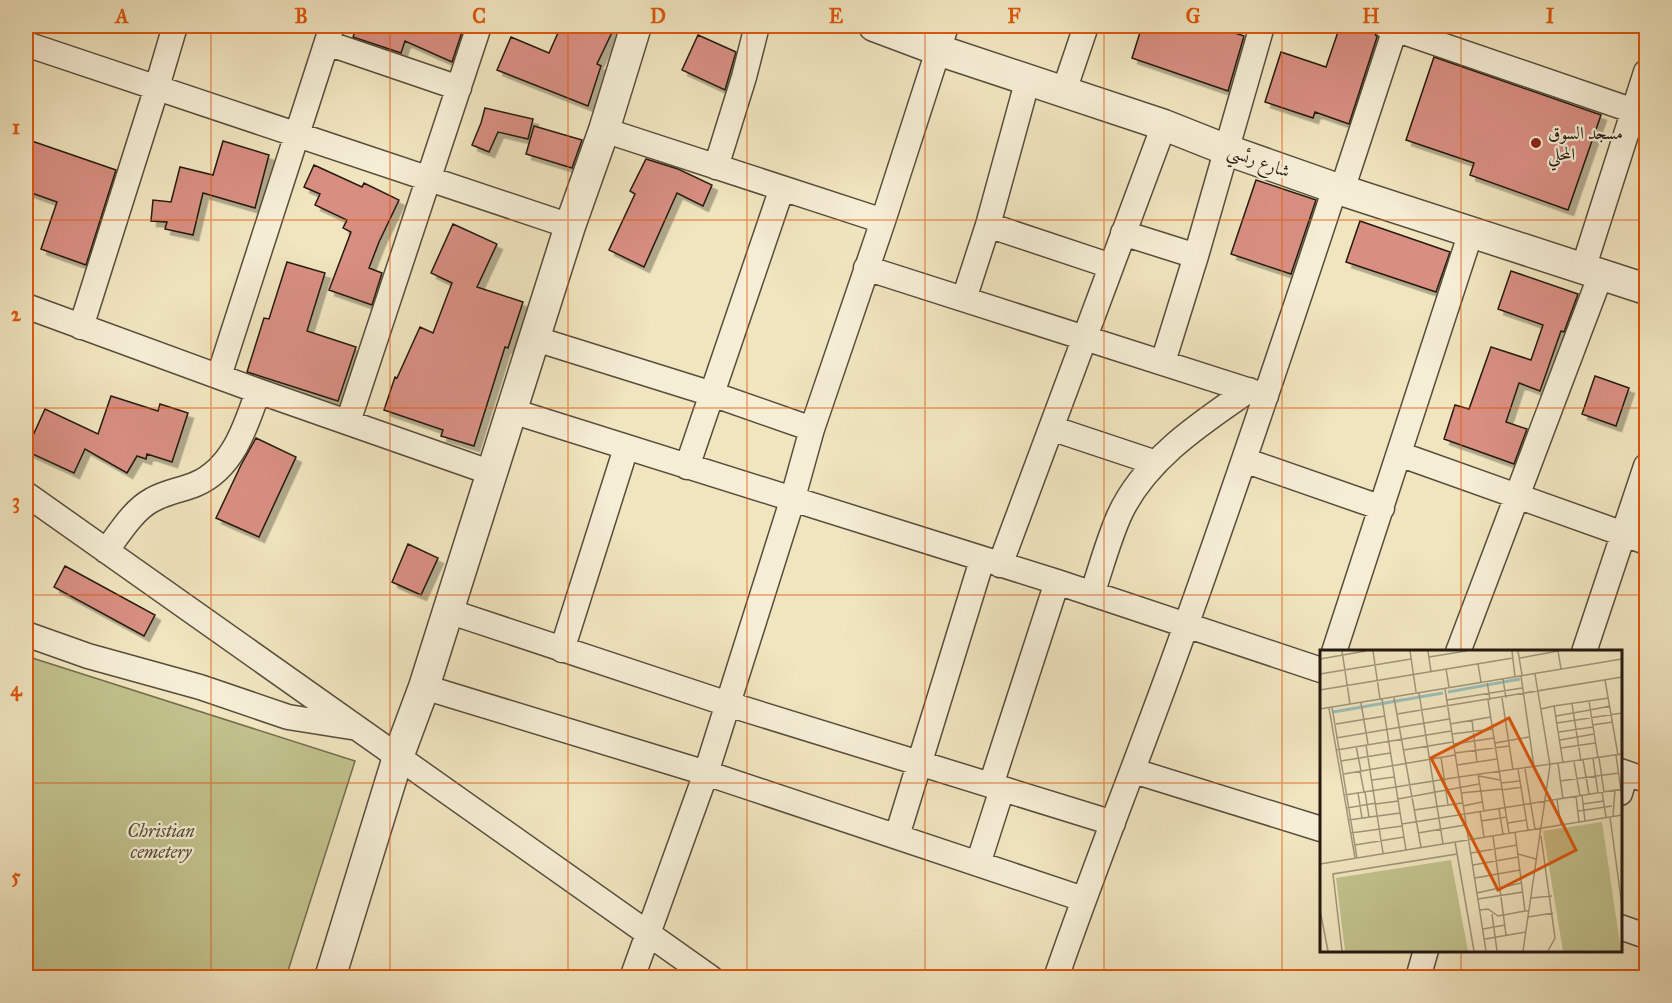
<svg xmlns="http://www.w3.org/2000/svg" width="1672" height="1003" font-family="'IM FELL Great Primer',Amiri,serif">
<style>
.green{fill:#c1c28d;stroke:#736e4f;stroke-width:1.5}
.building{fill:#d88f82;stroke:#251a11;stroke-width:1.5;filter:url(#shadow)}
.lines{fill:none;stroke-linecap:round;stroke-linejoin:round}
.minor-casing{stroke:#584d3c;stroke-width:27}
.tertiary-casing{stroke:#584d3c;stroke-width:33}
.minor{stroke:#f5eed5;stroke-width:24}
.tertiary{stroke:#f5eed5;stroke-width:30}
.grid{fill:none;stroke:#de560c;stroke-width:1.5;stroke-opacity:0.55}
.poi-dot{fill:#8f2418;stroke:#f5eed5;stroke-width:2}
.labels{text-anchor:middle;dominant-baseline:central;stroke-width:4.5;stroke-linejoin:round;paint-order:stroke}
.poi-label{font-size:18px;fill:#251a11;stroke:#f5eed5;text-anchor:start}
.street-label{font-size:18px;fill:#251a11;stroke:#f5eed5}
.park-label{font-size:18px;font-style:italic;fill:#544c36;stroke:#f5eed5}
.inset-river{fill:none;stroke:#9bbeb8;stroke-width:3}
.inset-road{fill:none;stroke:#9f9479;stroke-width:1.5}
.view{fill:#de560c;fill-opacity:0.15;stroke:#de560c;stroke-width:3}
.inset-edge{fill:none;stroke:#251a11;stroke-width:3}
.neatline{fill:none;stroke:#de560c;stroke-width:2}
.grid-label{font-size:20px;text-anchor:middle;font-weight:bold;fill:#de560c}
</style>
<defs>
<filter id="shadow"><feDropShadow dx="5.5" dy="5.5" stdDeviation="0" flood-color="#0004"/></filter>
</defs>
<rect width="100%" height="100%" fill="#f0e5bf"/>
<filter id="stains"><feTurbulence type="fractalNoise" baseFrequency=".00333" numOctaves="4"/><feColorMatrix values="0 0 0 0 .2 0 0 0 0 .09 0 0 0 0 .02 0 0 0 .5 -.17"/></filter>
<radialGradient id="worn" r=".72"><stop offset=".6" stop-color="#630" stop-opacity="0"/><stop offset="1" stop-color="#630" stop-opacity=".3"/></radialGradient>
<path class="green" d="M 26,656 L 355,761 L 286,977 L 26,977 Z"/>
<path class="building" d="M 357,26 L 456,26 L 463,29 L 452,62 L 405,41 L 401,53 L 353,37 Z
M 561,26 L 615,26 L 597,64 L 601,66 L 588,106 L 497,70 L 511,37 L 549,53 Z
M 1142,26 L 1214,26 L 1244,36 L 1228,91 L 1132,58 Z
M 1340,26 L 1372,26 L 1372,29 L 1377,37 L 1349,124 L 1315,112 L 1313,118 L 1265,102 L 1281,52 L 1326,67 Z
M 698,35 L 736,52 L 725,90 L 682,70 Z
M 1434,57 L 1601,115 L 1568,210 L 1470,175 L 1474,163 L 1406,140 Z
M 485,108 L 533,119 L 528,139 L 498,132 L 489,152 L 472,145 L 481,123 Z
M 534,126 L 582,140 L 572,168 L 526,154 Z
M 26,139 L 116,170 L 86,265 L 41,249 L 57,202 L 26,191 Z
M 223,141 L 269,155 L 255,208 L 203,193 L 193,235 L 165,229 L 167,222 L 151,221 L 153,200 L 171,202 L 180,167 L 213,175 Z
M 646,159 L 678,169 L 712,185 L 703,206 L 677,193 L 644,267 L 609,250 L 635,194 L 630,191 Z
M 314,165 L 362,187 L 364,183 L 399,200 L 379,242 L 369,268 L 382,273 L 372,305 L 329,290 L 351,232 L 343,228 L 347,220 L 315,205 L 320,194 L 304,187 Z
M 1256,180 L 1316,200 L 1291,274 L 1231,254 Z
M 1360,221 L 1450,252 L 1436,292 L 1346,262 Z
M 453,224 L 497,244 L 477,287 L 523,302 L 508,348 L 505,347 L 474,446 L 441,436 L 443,430 L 384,410 L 395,377 L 397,378 L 420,327 L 433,333 L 452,283 L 431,273 Z
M 287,262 L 325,273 L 307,331 L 356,347 L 338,401 L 247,372 L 264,318 L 269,319 Z
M 1511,271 L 1578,294 L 1564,332 L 1561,331 L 1540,391 L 1519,383 L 1506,422 L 1527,429 L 1514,464 L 1444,439 L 1455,405 L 1469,409 L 1491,347 L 1531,360 L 1543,325 L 1498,309 Z
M 1595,376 L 1629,388 L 1616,426 L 1582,414 Z
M 111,396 L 158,411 L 160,404 L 188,413 L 172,462 L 147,454 L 146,459 L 137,456 L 127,473 L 85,449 L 74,473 L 26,451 L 45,409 L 98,434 Z
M 256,438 L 296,457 L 259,537 L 216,518 L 241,465 Z
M 408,544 L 438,558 L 421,595 L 392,582 Z
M 65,566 L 155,615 L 144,636 L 54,587 Z"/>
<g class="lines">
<g class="minor-casing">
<path id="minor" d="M 1386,26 L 1634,111
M 327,43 L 459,88
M 26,44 L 570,226
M 1064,91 L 1086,26
M 604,130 L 883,221
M 716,167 L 744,77 L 757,26
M 1342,190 L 1396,26
M 988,225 L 1111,266
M 1123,233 L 1196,256
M 866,268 L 1266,396
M 1583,269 L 1646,72
M 964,299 L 988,225 L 1028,79
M 26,306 L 258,391 L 492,473
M 81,327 L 157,87 L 175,26
M 536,339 L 712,394 L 812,429
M 1163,362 L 1196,256 L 1262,26
M 219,376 L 332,26
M 512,411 L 1057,582 L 1321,670
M 348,422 L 479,26
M 1051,428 L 1156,463
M 1399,454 L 1646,542
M 1244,460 L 1382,508
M 687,467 L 782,188
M 26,494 L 711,978
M 106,551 C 119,534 133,510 152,500 C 166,492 182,490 196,484 C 233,468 246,426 258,391
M 1000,565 L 1164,125
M 1092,594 C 1101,568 1108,541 1119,516 C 1144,460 1201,423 1249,390
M 448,611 L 728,704 L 1113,823
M 26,634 L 88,656 L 200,687 L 288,717 L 351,727
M 562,650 L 626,448
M 1334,652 L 1471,232
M 1458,652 L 1601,274
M 1584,652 L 1646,466
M 424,687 L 706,773 L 1083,899
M 1134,771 L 1321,829
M 1620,771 L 1646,780
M 991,785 L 1057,582
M 1620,793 L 1626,773
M 897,836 L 982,560
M 978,864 L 1002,789
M 1620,927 L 1646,936
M 632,978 L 706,773 L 792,501 L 812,429 L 883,221 L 946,26
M 1056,978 C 1095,865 1140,754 1180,642 C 1234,492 1285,340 1335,188
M 1418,978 L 1426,950"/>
</g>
<g class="tertiary-casing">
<path id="tertiary" d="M 874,26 L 938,50 L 1164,125 L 1227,150 L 1335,188 L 1646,289
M 330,978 L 398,757 L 424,687 L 570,226 L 604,130 L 636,26"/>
</g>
<use href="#minor" class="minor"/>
<use href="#tertiary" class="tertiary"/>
</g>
<path class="grid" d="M 211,26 L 211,978M 390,26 L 390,978M 568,26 L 568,978M 747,26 L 747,978M 925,26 L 925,978M 1104,26 L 1104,978M 1282,26 L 1282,978M 1461,26 L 1461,652M 26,220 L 1646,220M 26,408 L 1646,408M 26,595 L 1646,595M 26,783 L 1321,783M 1620,783 L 1646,783M 1461,950 L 1461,978"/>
<circle class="poi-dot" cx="1536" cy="143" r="6"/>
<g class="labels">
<g class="poi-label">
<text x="1548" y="133">مسجد السوق<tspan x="1548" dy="21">المحلي</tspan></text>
</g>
<g class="street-label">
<text transform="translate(1259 161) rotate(20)">شارع رئسي</text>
</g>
<g class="park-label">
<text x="161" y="831">Christian<tspan x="161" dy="21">cemetery</tspan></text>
</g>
</g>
<g transform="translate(1320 650)">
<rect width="302" height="302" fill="#f0e5bf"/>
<path d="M 282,172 L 301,301 L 243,301 L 223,181 ZM 131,210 L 148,301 L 25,301 L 16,228 Z" fill="#c1c28d"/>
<path class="inset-river" d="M 128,42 L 200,29M 13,62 L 123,43"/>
<path class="inset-road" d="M 22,1 L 30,54M 53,1 L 60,49M 90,1 L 96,42M 108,1 L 111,22M 192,1 L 195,27M 198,1 L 202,25M 238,1 L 241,19M 109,7 L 146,1M 200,8 L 238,1M 0,9 L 46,1M 158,14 L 161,32M 126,19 L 129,37M 0,24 L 91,9M 201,26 L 214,117M 183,29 L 186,48M 285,30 L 298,105M 167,31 L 170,50M 125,39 L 166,301M 0,40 L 193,8M 99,43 L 123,194M 74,48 L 101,197M 182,48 L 193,120M 62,49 L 86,200M 127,50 L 202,38M 168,50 L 189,183M 269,51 L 278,108M 41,53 L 48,94M 252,54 L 261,111M 234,56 L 289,48M 12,57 L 37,208M 9,58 L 35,208M 0,59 L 302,9M 221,59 L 234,56 L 243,113M 270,60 L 290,56M 77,64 L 302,27M 236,66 L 270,60M 152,70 L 157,112M 237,73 L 302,63M 16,74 L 65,66M 130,74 L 171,67M 272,75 L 293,72M 239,82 L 273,77M 132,84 L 173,79M 16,88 L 129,69M 240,90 L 274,84M 175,93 L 209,87M 134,94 L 174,88M 46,95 L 63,203M 36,96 L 41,121M 241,98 L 275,93M 17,100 L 131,81M 84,100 L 133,92M 135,103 L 189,96M 296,105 L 302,148M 121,107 L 128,155M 279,108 L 284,142M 273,109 L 278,143M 263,110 L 269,144M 21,111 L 70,103M 254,112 L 260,146M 238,114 L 243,149M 137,115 L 177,109M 198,119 L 208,180M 205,119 L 215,179M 40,121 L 44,142M 24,124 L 135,105M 158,124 L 164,161M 159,126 L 180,130M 139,127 L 302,104M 52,130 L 74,127M 240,131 L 299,123M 181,133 L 200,131M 182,140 L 202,137M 45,142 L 49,167M 282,142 L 286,167M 38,143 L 42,168M 141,143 L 182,139M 25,145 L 139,127M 262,145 L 265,171M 256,146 L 259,172M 78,149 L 159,134M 237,150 L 241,175M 56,154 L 78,151M 263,154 L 284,151M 143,156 L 162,152M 27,158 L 56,153M 179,159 L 183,184M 94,160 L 142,153M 160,161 L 164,187M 258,161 L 292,156M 58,166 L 80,163M 293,166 L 295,140M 290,167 L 302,256M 29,170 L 57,166M 161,171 L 187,167M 188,173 L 206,170M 82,174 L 302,139M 195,182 L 205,261 L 209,261M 31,183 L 82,176M 98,183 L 145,175M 173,186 L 186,285M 221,186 L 235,288 L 228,301M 135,192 L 154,301M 35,195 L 84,187M 151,203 L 197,195M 198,204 L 216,209M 0,214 L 302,165M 153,215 L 198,207M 155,228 L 200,220M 157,243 L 201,233M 211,248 L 232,246M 158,249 L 203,242M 0,260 L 8,301M 160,260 L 168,259 L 178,266 L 205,261M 172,264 L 177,301M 208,267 L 233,263M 163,279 L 185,275M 165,289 L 206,282M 22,301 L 13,224 L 137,204M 203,301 L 230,115 L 215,24"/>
<path class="view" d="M 189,68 L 256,200 L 178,240 L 111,108 Z"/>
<rect width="302" height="302" class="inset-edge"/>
</g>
<rect width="1672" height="1003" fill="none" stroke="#f0e5bf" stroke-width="66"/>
<rect x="33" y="33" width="1606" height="937" class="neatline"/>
<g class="grid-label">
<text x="122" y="23">A</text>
<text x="301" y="23">B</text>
<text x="479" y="23">C</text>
<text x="658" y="23">D</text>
<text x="836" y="23">E</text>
<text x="1014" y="23">F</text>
<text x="1193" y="23">G</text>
<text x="1371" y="23">H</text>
<text x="1550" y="23">I</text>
<text x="16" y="134">1</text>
<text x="16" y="321">2</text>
<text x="16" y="508">3</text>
<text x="16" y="696">4</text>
<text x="16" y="883">5</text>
</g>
<rect width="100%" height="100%" filter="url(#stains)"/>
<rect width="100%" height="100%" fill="url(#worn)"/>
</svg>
